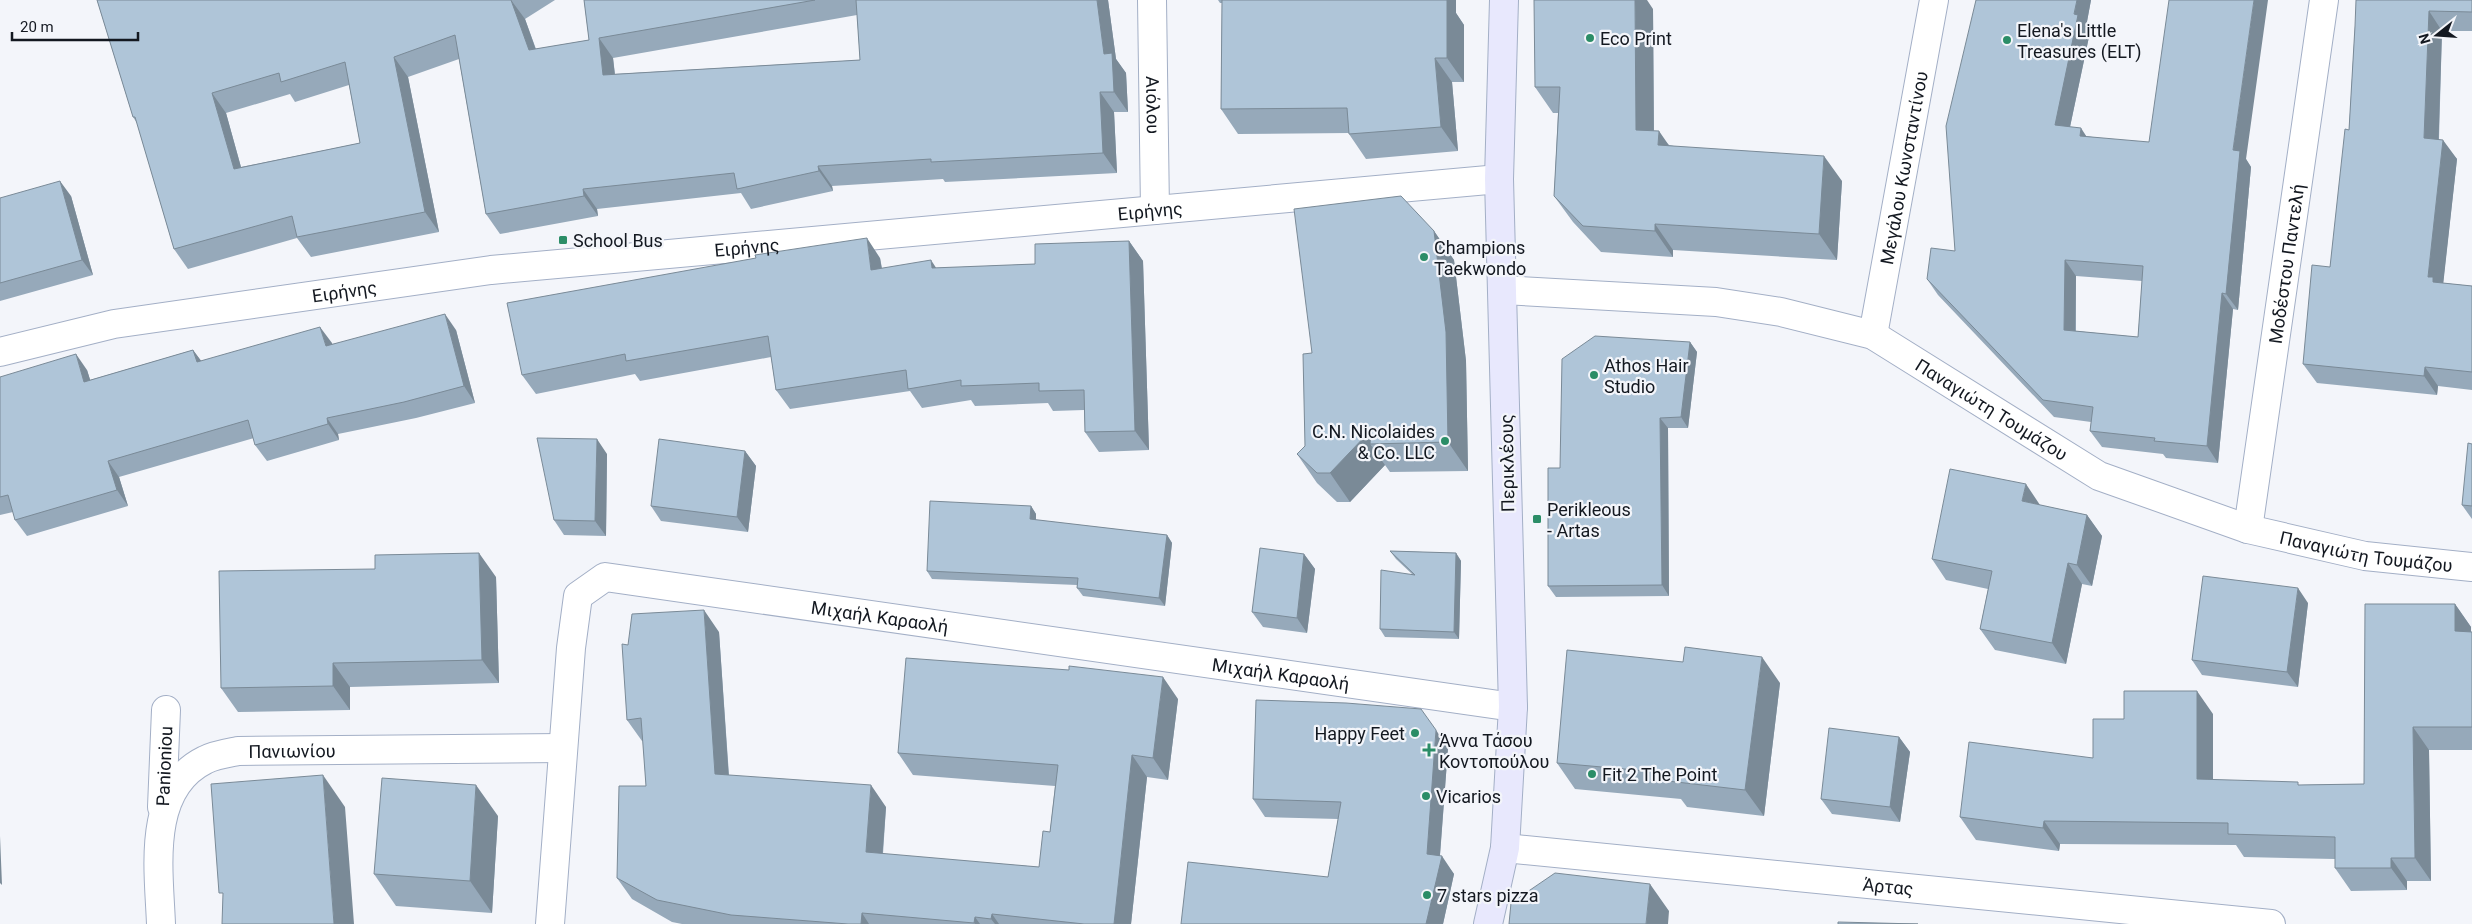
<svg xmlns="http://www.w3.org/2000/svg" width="2472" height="924" font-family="Roboto,sans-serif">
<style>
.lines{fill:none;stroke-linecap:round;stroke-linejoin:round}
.street-casing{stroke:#a3afc6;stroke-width:30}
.secondary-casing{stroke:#a3afc6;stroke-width:30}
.street{stroke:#fff;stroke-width:28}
.secondary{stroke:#e8e8fd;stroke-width:28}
.wall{fill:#96a9ba;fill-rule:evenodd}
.shaded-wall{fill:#7a8a97}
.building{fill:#afc5d8;stroke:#7a8a97;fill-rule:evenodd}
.poi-dot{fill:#2b8d67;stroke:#f3f5fa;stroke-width:2}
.labels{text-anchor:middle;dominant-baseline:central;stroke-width:4.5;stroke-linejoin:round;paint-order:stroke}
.poi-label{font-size:18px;fill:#131820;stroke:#f3f5fa;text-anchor:start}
.street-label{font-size:18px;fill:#131820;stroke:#f3f5fa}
</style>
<rect width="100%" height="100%" fill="#f3f5fa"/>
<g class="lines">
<g class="street-casing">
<g id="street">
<path id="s1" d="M 1152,0 L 1155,210"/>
<path id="s2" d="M 1503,290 L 1716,302 L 1781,312 L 1873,335 L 2099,476 L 2248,529 L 2365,556 L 2472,567"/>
<path id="s3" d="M 1873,335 L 1934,0"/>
<path id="s4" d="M 0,352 L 114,324 L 491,270 L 1499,179"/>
<path id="s5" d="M 2248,529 L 2324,0"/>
<path id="s6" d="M 162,807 L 166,710"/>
<path id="s7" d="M 1505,848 L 2271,924"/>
<path id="s8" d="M 161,924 C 159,871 146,789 205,760 C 214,755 228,753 238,751 L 562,748"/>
<path id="s9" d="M 550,924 L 571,648 L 578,596 L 605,577 L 1513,707"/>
</g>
</g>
<g class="secondary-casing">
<path id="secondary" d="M 1488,924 L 1505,848 L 1513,707 L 1499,179 L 1504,0"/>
</g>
<use href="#street" class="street"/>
<use href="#secondary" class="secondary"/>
</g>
<path class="wall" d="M 97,0 L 555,0 L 525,19 L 536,49 L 589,40 L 584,0 L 1108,0 L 1116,59 L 1126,73 L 1128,112 L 1114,112 L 1117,173 L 945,182 L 943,179 L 832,186 L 833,191 L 751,209 L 741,193 L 597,209 L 598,216 L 500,234 L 486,214 L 459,59 L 408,77 L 439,232 L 311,257 L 297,238 L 188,269 L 174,249 L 137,123 L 133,117 ZM 857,15 L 860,60 L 615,74 L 613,58 ZM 349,85 L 360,143 L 241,167 L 226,113 L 290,94 L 295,102 Z
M 1218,0 L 1456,0 L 1456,13 L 1464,25 L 1464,82 L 1452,82 L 1458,151 L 1366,159 L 1349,134 L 1349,133 L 1238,134 L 1221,109 L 1222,3 L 1220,3 Z
M 1976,0 L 2091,0 L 2086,27 L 2090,32 L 2070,127 L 2086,136 L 2246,159 L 2251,167 L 2238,310 L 2233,309 L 2218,463 L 2166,458 L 2163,454 L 2102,447 L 2090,431 L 2091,422 L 2054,417 L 1938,295 L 1927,279 L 1955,251 ZM 2076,276 L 2142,281 L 2138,337 L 2076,331 Z
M 2472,0 L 2472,31 L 2442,31 L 2439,139 L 2457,159 L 2443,283 L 2472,286 L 2472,390 L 2438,386 L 2437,395 L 2317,383 L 2303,364 L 2330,267 L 2349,130 L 2355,26 Z
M 1653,9 L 1654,131 L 1669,145 L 1842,181 L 1837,260 L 1673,250 L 1673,257 L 1601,252 L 1573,222 L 1554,196 L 1558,113 L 1553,113 L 1535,87 Z
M 71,196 L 93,275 L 0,301 L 0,198 Z
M 1434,231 L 1454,260 L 1466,361 L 1468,471 L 1390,472 L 1385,465 L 1350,502 L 1337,502 L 1317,483 L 1297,454 L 1305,446 L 1312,353 Z
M 1129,241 L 1143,261 L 1149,450 L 1099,452 L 1085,432 L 1084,410 L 1053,411 L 1048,403 L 975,406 L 971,400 L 922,408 L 910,391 L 790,409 L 776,390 L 771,357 L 640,381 L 635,374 L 536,394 L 522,375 L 880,258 L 882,268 L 936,268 L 1035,264 Z
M 456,330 L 475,403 L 416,418 L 338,434 L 339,440 L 267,461 L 255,445 L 254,438 L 119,477 L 128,506 L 27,536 L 15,520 L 13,512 L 0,515 L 0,377 L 87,370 L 90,380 L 193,350 L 201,361 L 332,343 L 332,344 Z
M 1690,342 L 1697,352 L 1688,428 L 1668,428 L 1669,596 L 1556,597 L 1548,586 Z
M 2472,444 L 2472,519 L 2462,505 Z
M 745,451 L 756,466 L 748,532 L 661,521 L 651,506 Z
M 607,454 L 606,536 L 564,535 L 554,520 Z
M 2040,505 L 2087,515 L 2102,536 L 2092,586 L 2082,584 L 2066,664 L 1995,650 L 1980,629 L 1988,589 L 1946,580 L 1932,559 Z
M 1031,506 L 1036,514 L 1036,520 L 1167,535 L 1172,543 L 1165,606 L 1083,596 L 1077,588 L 1077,585 L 932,579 L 927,571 Z
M 1390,551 L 1456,553 L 1461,561 L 1459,639 L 1385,637 L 1380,629 L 1412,574 L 1396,559 Z
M 1304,554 L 1315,569 L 1307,633 L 1263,627 L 1252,612 Z
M 496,577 L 499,683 L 350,687 L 350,710 L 238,712 L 221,688 Z
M 2308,603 L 2298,687 L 2202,675 L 2192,660 Z
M 2455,604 L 2471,627 L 2471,632 L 2472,632 L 2472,750 L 2429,750 L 2431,881 L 2407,881 L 2407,890 L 2351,891 L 2335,868 L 2335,859 L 2244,857 L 2236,845 L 2060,844 L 2059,851 L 1976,840 L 1960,817 L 2093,758 L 2124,719 L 2213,714 L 2213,780 L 2300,785 L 2364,784 Z
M 719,632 L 729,775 L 886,807 L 883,854 L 1039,867 L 1050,832 L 1055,786 L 913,775 L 898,753 L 1178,699 L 1168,780 L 1147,777 L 1131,924 L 682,924 L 672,922 L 632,899 L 617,878 L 646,786 L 643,741 L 642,741 L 627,720 L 628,645 Z
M 1780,683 L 1764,816 L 1687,807 L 1681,799 L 1575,789 L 1557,763 Z
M 1899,737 L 1910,752 L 1900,822 L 1832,814 L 1821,799 Z
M 1448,748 L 1440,856 L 1454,874 L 1443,924 L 1181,924 L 1328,877 L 1338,819 L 1265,817 L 1253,799 Z
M 498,816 L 492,913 L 396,906 L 374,874 Z"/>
<path class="shaded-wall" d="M 511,0 L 525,19 L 543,70 L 529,50 Z
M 1097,0 L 1108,0 L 1116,59 L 1126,73 L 1128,112 L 1114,92 L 1104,54 Z
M 1439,0 L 1456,0 L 1456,13 L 1464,25 L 1464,82 L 1447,58 Z
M 1635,0 L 1647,0 L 1653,9 L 1654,156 L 1636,130 Z
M 2077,0 L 2091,0 L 2086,27 L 2090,32 L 2067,141 L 2055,125 Z
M 2254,0 L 2268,0 L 2246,159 L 2251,167 L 2238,310 L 2226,294 L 2233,150 Z
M 2429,11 L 2442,31 L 2438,157 L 2424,138 Z
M 599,38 L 613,58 L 617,95 L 603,75 Z
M 394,57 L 408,77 L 439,232 L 425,212 Z
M 1435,58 L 1452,82 L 1458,151 L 1441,127 Z
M 1100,92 L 1114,112 L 1117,173 L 1103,153 Z
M 212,93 L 226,113 L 247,189 L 234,169 Z
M 2081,128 L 2092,145 L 2080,136 Z
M 1659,131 L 1677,157 L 1658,145 Z
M 2443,140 L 2457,159 L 2442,295 L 2428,277 Z
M 1824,156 L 1842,181 L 1837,260 L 1819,234 Z
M 818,166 L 832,186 L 833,191 L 819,171 Z
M 60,181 L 71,196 L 93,275 L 82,260 Z
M 583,189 L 597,209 L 598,216 L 584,196 Z
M 1655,224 L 1673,250 L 1673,257 L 1655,231 Z
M 1434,231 L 1454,260 L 1466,361 L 1468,471 L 1448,442 Z
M 867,238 L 880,258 L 885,290 L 871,270 Z
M 1129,241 L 1143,261 L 1149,450 L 1135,431 Z
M 931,260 L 944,280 L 932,268 Z
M 2065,260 L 2076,276 L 2075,346 L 2064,330 Z
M 2222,293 L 2233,309 L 2218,463 L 2207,446 Z
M 445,314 L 456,330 L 475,403 L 464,386 Z
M 320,327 L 332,343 L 337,362 L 326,346 Z
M 1690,342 L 1697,352 L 1688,428 L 1681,417 Z
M 193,350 L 205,366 L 197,362 Z
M 76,354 L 87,370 L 96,398 L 84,382 Z
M 2425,367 L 2438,386 L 2437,395 L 2424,376 Z
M 327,418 L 338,434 L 339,440 L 328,424 Z
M 1660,418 L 1668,428 L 1669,596 L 1662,585 Z
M 1371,430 L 1370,444 L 1385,465 L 1350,502 L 1330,473 Z
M 597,439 L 607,454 L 606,536 L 595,521 Z
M 745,451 L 756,466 L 748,532 L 737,517 Z
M 108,461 L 119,477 L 128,506 L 117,490 Z
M 2026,484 L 2040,505 L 2022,501 Z
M 1031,506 L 1036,514 L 1036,527 L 1030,519 Z
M 2087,515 L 2102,536 L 2092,586 L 2077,565 Z
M 1167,535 L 1172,543 L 1165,606 L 1159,598 Z
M 479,553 L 496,577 L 499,683 L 482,660 Z
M 1456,553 L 1461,561 L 1459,639 L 1454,632 Z
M 1304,554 L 1315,569 L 1307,633 L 1297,618 Z
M 2068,563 L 2082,584 L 2066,664 L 2052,643 Z
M 2298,588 L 2308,603 L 2298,687 L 2287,672 Z
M 2455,604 L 2471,627 L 2471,654 L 2455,631 Z
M 704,610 L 719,632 L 730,795 L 715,774 Z
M 1762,657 L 1780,683 L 1764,816 L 1745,790 Z
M 333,663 L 350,687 L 350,710 L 333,686 Z
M 1163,677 L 1178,699 L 1168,780 L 1153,758 Z
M 2197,691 L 2213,714 L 2213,802 L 2197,779 Z
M 2413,727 L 2429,750 L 2431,881 L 2415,858 Z
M 1436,730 L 1448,748 L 1439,867 L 1442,856 L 1454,874 L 1443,924 L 1426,924 L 1427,854 Z
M 1899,737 L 1910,752 L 1900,822 L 1890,807 Z
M 1132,755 L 1147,777 L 1131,924 L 1114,924 Z
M 323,775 L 345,807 L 354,924 L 334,924 Z
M 476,785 L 498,816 L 492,913 L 470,881 Z
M 871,785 L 886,807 L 881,874 L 866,852 Z
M 2044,821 L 2060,844 L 2059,851 L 2043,828 Z
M 0,836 L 2,885 L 0,883 Z
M 2391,858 L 2407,881 L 2407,890 L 2391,868 Z
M 1650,884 L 1669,911 L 1668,924 L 1646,924 Z
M 862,913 L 869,924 L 861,924 Z
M 992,914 L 999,924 L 995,924 L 991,919 Z
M 975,917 L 980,924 L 975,924 L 974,923 Z"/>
<path class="building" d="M 97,0 L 511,0 L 529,50 L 589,40 L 584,0 L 815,0 L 599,38 L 603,75 L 860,60 L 856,0 L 1097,0 L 1104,54 L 1112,53 L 1114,92 L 1100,92 L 1103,153 L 931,162 L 931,159 L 818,166 L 819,171 L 737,189 L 734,173 L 583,189 L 584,196 L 486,214 L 455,35 L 394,57 L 425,212 L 297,237 L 292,216 L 174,249 L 135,117 L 133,117 ZM 345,62 L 360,143 L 234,169 L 212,93 L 279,73 L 281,82 Z
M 1222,0 L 1447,0 L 1447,58 L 1435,58 L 1441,127 L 1349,134 L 1347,108 L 1221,109 Z
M 1534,0 L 1635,0 L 1636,130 L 1659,131 L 1658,145 L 1824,156 L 1819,234 L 1655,224 L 1655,231 L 1583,226 L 1554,196 L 1560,87 L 1535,87 Z
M 1976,0 L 2077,0 L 2074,14 L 2078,15 L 2055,125 L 2081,128 L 2080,136 L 2149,142 L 2169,0 L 2254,0 L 2233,150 L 2240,151 L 2226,294 L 2222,293 L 2207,446 L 2154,441 L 2155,438 L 2090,431 L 2093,407 L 2043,400 L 1927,279 L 1931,248 L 1955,251 L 1946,126 ZM 2065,260 L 2143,266 L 2138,337 L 2064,330 Z
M 2356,0 L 2472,0 L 2472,12 L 2429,11 L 2424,138 L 2443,140 L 2428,277 L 2433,277 L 2433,282 L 2472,286 L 2472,372 L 2425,367 L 2424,376 L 2303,364 L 2312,265 L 2330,267 L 2345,129 L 2349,130 L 2355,26 Z
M 60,181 L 82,260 L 0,283 L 0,198 Z
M 1401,196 L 1434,231 L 1446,332 L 1448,442 L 1370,444 L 1371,430 L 1330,473 L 1317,473 L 1297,454 L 1305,446 L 1303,354 L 1312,353 L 1294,209 Z
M 867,238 L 871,270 L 931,260 L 932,268 L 1035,264 L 1035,244 L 1129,241 L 1135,431 L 1085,432 L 1084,390 L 1039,391 L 1039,383 L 961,386 L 961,380 L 908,389 L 906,370 L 776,390 L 768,336 L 626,361 L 625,354 L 522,375 L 507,303 L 756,258 L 755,255 Z
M 445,314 L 464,386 L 404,402 L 327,418 L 328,424 L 255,445 L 248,420 L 108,461 L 117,490 L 15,520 L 8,495 L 0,497 L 0,377 L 76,354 L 84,382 L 193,350 L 197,362 L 320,327 L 326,346 Z
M 1595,336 L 1690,342 L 1681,417 L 1660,418 L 1662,585 L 1548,586 L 1548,468 L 1560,468 L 1562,359 Z
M 537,438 L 597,439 L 595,521 L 554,520 Z
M 659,439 L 745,451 L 737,517 L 651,506 Z
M 2468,443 L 2472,444 L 2472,506 L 2462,505 Z
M 1950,469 L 2026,484 L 2022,501 L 2087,515 L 2077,565 L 2068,563 L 2052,643 L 1980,629 L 1992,571 L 1932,559 Z
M 930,501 L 1031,506 L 1030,519 L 1167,535 L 1159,598 L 1077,588 L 1078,578 L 927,571 Z
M 1260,548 L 1304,554 L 1297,618 L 1252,612 Z
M 1390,551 L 1456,553 L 1454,632 L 1380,629 L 1381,570 L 1415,575 Z
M 479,553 L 482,660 L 333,663 L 333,686 L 221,688 L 219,571 L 375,569 L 375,555 Z
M 2203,576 L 2298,588 L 2287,672 L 2192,660 Z
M 2365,604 L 2455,604 L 2455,631 L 2472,632 L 2472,727 L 2413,727 L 2415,858 L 2391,858 L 2391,868 L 2335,868 L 2335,837 L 2228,834 L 2228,823 L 2044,821 L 2043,828 L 1960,817 L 1969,742 L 2093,758 L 2093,719 L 2124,719 L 2124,691 L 2197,691 L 2197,779 L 2298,782 L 2298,785 L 2364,784 Z
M 704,610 L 715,774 L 871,785 L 866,852 L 1039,867 L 1043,831 L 1050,832 L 1058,765 L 898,753 L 906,658 L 1069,670 L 1069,666 L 1163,677 L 1153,758 L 1132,755 L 1114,924 L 1084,924 L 992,914 L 991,919 L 975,917 L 974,923 L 862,913 L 861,924 L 848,924 L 731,915 L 657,900 L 617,878 L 619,786 L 646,786 L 641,718 L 627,720 L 622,644 L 628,645 L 632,614 Z
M 1685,647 L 1762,657 L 1745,790 L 1668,781 L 1669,773 L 1557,763 L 1567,650 L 1683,662 Z
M 1256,700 L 1346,703 L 1421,709 L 1436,730 L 1427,854 L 1442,856 L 1426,924 L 1181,924 L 1188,862 L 1328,877 L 1341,802 L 1253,799 Z
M 1829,728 L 1899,737 L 1890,807 L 1821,799 Z
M 323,775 L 334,924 L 222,924 L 223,893 L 219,893 L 211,784 Z
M 382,778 L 476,785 L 470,881 L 374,874 Z
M 1555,873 L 1650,884 L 1646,924 L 1509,924 L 1511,903 Z
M 1838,922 L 1918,924 L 1838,924 Z"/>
<g class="poi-dot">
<circle cx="1590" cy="38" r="5"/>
<circle cx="2007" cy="40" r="5"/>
<rect x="558" y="235" width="10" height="10" rx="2.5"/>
<circle cx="1424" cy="257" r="5"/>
<circle cx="1594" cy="375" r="5"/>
<circle cx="1445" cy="441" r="5"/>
<rect x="1532" y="514" width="10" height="10" rx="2.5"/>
<circle cx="1415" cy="733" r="5"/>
<path d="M1426.5 742.5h5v5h5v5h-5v5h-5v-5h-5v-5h5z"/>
<circle cx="1592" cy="774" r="5"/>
<circle cx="1426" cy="796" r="5"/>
<circle cx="1427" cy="895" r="5"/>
</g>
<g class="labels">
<g class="poi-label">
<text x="2017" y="30">Elena's Little<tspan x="2017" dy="21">Treasures (ELT)</tspan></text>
<text x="1600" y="38">Eco Print</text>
<text x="573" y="240">School Bus</text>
<text x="1434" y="247">Champions<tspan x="1434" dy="21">Taekwondo</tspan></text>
<text x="1604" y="365">Athos Hair<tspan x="1604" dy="21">Studio</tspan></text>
<text x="1435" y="431" text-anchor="end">C.N. Nicolaides<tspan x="1435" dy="21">&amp; Co. LLC</tspan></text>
<text x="1547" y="509">Perikleous<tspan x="1547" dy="21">- Artas</tspan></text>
<text x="1405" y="733" text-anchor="end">Happy Feet</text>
<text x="1439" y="740">Άννα Τάσου<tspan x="1439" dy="21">Κοντοπούλου</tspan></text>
<text x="1602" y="774">Fit 2 The Point</text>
<text x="1436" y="796">Vicarios</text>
<text x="1437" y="895">7 stars pizza</text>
</g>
<g class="street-label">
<text stroke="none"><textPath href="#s1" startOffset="105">Αιόλου</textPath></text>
<text stroke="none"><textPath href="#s3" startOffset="170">Μεγάλου Κωνσταντίνου</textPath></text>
<text stroke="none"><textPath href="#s4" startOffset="1160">Ειρήνης</textPath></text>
<text stroke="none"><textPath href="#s4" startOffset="755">Ειρήνης</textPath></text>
<text stroke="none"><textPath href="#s5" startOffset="268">Μοδέστου Παντελή</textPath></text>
<text stroke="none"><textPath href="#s4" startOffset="350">Ειρήνης</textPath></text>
<text stroke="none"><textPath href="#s2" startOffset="514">Παναγιώτη Τουμάζου</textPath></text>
<text transform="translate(1507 463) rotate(-91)">Περικλέους</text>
<text stroke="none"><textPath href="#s2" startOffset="919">Παναγιώτη Τουμάζου</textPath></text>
<text stroke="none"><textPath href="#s9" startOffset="640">Μιχαήλ Καραολή</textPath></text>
<text stroke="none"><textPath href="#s9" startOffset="1045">Μιχαήλ Καραολή</textPath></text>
<text stroke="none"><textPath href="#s8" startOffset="269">Πανιωνίου</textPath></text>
<text stroke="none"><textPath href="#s6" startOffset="41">Panioniou</textPath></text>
<text stroke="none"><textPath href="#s7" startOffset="385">Άρτας</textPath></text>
</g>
</g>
<g transform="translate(2437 35) rotate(253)" stroke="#f3f5fa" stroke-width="4" paint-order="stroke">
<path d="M0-4L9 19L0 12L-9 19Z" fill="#131820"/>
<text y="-8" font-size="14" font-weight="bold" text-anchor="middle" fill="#131820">N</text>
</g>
<path d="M12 32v8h126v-8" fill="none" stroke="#131820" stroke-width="2.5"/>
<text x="20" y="32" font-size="15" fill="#131820" stroke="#f3f5fa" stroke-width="4" paint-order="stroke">20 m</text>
</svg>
